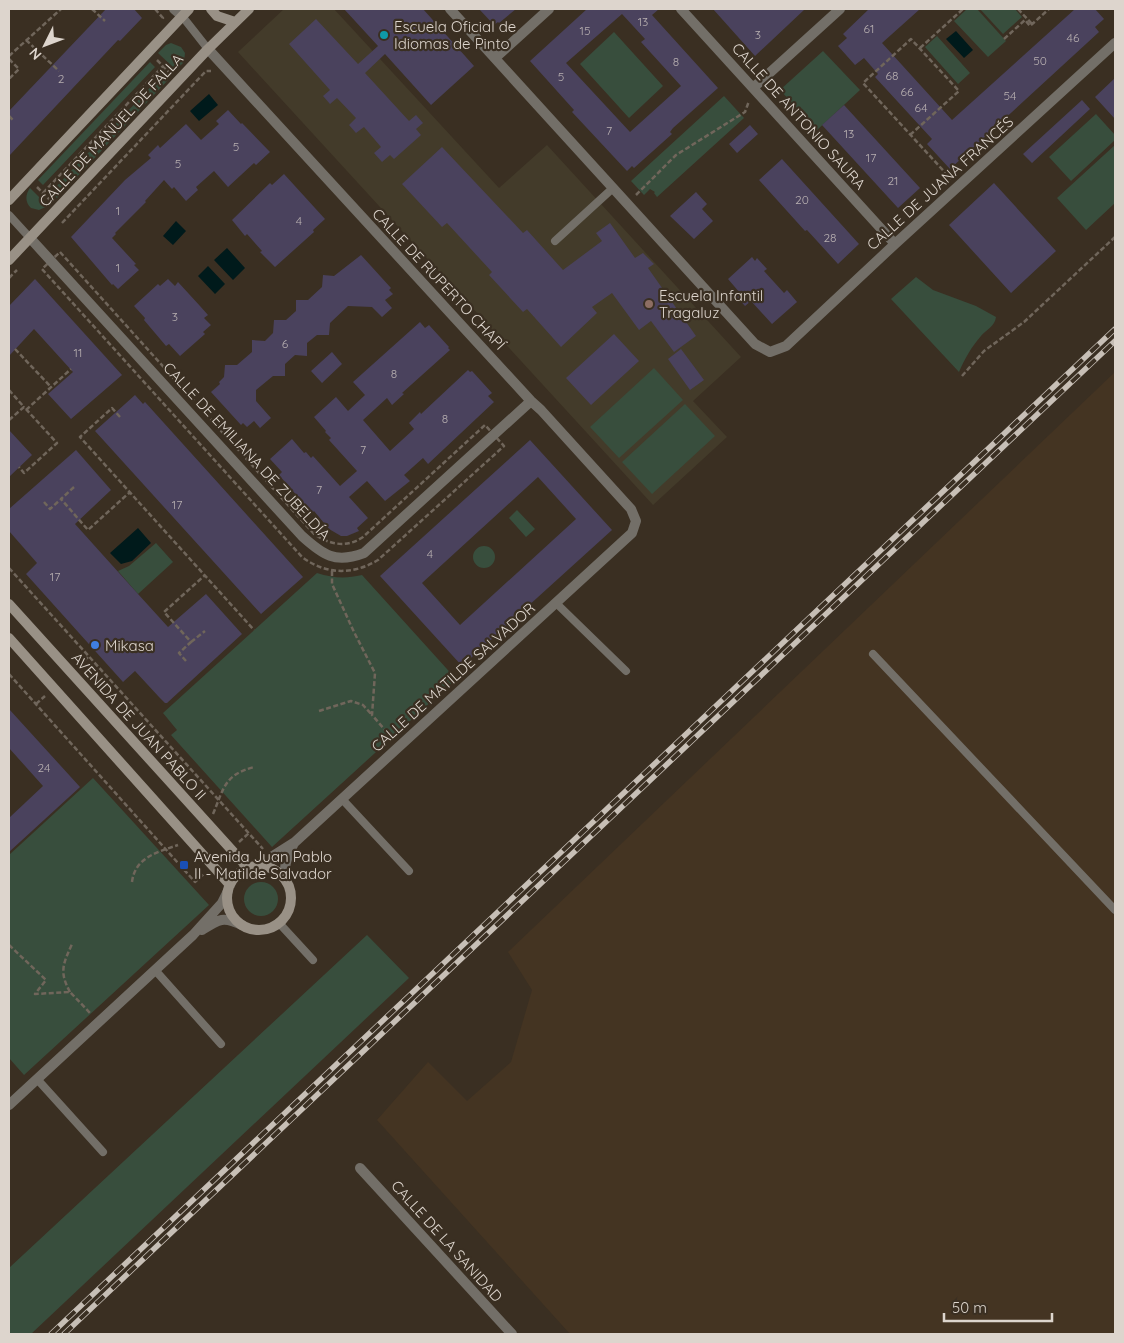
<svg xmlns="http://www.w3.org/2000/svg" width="1124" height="1343" font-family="Quicksand,sans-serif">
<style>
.built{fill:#443422}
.education{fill:#433b2a}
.green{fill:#384e3d}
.water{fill:#001a1b}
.building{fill:#4a425d;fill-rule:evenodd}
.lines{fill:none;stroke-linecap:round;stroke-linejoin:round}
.path{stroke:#70665b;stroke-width:2.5;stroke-dasharray:5 2.5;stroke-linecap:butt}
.lane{stroke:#736f68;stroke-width:8}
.street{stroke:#736f68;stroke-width:10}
.secondary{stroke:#999186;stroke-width:10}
.rail-casing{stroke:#c7bfb6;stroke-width:5.5}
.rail{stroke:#3a2f22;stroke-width:4;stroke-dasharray:11;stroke-linecap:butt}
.culture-dot{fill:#0f9aa8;stroke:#3a2f22;stroke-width:2}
.education-dot{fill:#8d6e63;stroke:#3a2f22;stroke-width:2}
.shop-dot{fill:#3f7fe0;stroke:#3a2f22;stroke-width:2}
.transit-dot{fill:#1a4fb4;stroke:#3a2f22;stroke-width:2}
.labels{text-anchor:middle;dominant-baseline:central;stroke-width:4.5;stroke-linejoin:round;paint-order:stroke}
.number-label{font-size:12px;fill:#b8b0b1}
.poi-label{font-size:15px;fill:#ddd5cd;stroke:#3a2f22;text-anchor:start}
.street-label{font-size:15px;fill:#ddd5cd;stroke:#3a2f22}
</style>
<rect width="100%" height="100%" fill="#3a2f22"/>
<path class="built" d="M 1115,372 L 1115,1334 L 570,1334 L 377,1120 L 428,1062 L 467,1101 L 511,1062 L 532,990 L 508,952 Z"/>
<path class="education" d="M 284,9 L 334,9 L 499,188 L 547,145 L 741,357 L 693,401 L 727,437 L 653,505 L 238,52 Z"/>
<path class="green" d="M 967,9 L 977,9 L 1006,41 L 988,57 L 954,21 Z
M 980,9 L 1015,9 L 1022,17 L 1003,34 Z
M 614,32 L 663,86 L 629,118 L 580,64 Z
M 937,36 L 970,73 L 958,84 L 925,47 Z
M 171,43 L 181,47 L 185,53 L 184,62 L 176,70 L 158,53 L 166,45 Z
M 823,51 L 860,90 L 817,130 L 780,90 Z
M 150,62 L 155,67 L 43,185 L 38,180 Z
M 163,74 L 168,80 L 57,198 L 51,192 Z
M 724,96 L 744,118 L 657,197 L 654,193 L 655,192 L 650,189 L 644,195 L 631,181 Z
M 1096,114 L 1115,135 L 1115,140 L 1071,181 L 1049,157 Z
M 1115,145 L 1115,203 L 1086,230 L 1057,198 Z
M 30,188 L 48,206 L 39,210 L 31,208 C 25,202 25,195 30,188 Z
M 916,277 L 933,290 L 976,306 L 996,317 C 995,326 986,330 981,336 C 972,346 964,360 959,372 L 891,299 Z
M 654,368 L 683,400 L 619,458 L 590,427 Z
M 685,404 L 715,436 L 652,494 L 622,462 Z
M 517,510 L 535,529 L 526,537 L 509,518 Z
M 156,543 L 173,562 L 138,594 L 118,571 L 129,566 Z
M473 557a11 11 0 1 1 22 0a11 11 0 1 1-22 0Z
M 317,573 C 333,578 345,579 362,575 L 456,679 L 272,847 L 171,735 L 177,730 L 163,713 Z
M 93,778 L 209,905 L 24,1075 L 9,1058 L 9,855 Z
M244 899a17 17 0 1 1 34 0a17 17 0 1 1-34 0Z
M 367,935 L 409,978 L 31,1334 L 9,1334 L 9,1268 Z"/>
<path class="water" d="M 956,31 L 973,50 L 964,58 L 946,39 Z
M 209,94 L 218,105 L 199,121 L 190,111 Z
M 176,221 L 186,231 L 173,245 L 163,236 Z
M 227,248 L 245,268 L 233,280 L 214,260 Z
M 208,266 L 225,284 L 215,294 L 198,276 Z
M 138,528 L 151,543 L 132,561 L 121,564 L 110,553 Z"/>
<path class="building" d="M 106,9 L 134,9 L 142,18 L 120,41 L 118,40 L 9,156 L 9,111 Z
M 344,9 L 423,9 L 474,66 L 431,105 L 385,54 L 365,73 L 409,121 L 416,115 L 423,123 L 416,129 L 421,135 L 394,159 L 390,155 L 382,162 L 374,153 L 381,147 L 364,127 L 356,133 L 349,125 L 356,118 L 337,98 L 330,104 L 323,96 L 330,90 L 289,44 L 316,19 L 358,64 L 378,46 Z
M 479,9 L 516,9 L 499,23 L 498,22 L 494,25 Z
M 587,9 L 659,9 L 652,15 L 718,88 L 673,128 L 670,132 L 672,134 L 634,168 L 632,166 L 627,171 L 572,112 L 574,110 L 530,61 ZM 622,14 L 645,39 L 641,42 L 681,86 L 630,132 L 566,63 Z
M 713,9 L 805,9 L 755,56 Z
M 869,9 L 920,9 L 882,43 L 952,120 L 1075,9 L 1095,9 L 1104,19 L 1095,27 L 1099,32 L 950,169 L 927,144 L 932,139 L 875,77 L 878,74 L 864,58 L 855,65 L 838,46 L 847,38 L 843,34 Z
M 1115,78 L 1115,119 L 1095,97 Z
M 1082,100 L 1090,109 L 1032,163 L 1023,154 Z
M 844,105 L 920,188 L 898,208 L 822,125 Z
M 228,110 L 241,124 L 242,123 L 270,152 L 256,165 L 254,163 L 228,187 L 214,171 L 196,187 L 198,190 L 186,201 L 174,187 L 172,189 L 164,180 L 145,201 L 146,202 L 115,233 L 116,234 L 112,238 L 136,264 L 134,265 L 139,270 L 118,289 L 113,284 L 112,285 L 71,237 L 125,180 L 151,158 L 148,155 L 158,145 L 160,148 L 186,124 L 201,140 L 219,124 L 216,121 Z
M 750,125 L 758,134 L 737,153 L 729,144 Z
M 442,147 L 523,233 L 527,230 L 563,270 L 602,241 L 596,233 L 610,223 L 635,258 L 643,253 L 654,264 L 648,268 L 696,336 L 674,352 L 651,321 L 639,330 L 612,293 L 592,307 L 597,313 L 561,347 L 527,309 L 523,312 L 489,275 L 492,272 L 447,223 L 442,227 L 402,184 Z
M 782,159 L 859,244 L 838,264 L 807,230 L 805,231 L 759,180 Z
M 284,174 L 325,219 L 313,230 L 314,232 L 275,267 L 260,252 L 262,251 L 247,234 L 245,236 L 232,220 L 270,183 L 272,185 Z
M 994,183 L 1056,251 L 1011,293 L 949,225 Z
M 696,192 L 707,204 L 702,209 L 713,221 L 694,239 L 670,216 Z
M 361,255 L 391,288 L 389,290 L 393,294 L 385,300 L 392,308 L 382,317 L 372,307 L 348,306 L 330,323 L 329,335 L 317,335 L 307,343 L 307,356 L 295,355 L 285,364 L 285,376 L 273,376 L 256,390 L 256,401 L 271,418 L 260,428 L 254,421 L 247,427 L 243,423 L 241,425 L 211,392 L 220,384 L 219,382 L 224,377 L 225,365 L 237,365 L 252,352 L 252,340 L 265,341 L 273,333 L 274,320 L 286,320 L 296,311 L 296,300 L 308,300 L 322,287 L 323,275 L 334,276 Z
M 752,257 L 755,261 L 757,258 L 767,269 L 764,271 L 784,293 L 787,290 L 797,302 L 772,324 L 751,301 L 745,306 L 736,296 L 740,293 L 728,279 Z
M 35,279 L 122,375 L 71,419 L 48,394 L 73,372 L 34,329 L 9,356 L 9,306 Z
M 168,279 L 175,286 L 178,282 L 200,306 L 208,315 L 204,318 L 211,325 L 203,332 L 205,334 L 180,356 L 169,344 L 166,346 L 144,320 L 145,318 L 134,306 L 158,284 L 160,286 Z
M 420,322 L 425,328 L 429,325 L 449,347 L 448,348 L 450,350 L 402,393 L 404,394 L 392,405 L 387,398 L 363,420 L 390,451 L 414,429 L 409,423 L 420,412 L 421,414 L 468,370 L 470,372 L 472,371 L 492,393 L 488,396 L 494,402 L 428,464 L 423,458 L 404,475 L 410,481 L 385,501 L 367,481 L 349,497 L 368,518 L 357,528 L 359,531 L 347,536 L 341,536 L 329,529 L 314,511 L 312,513 L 279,475 L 282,472 L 270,459 L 292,439 L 304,453 L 306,452 L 311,458 L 313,456 L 340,486 L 357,471 L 329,440 L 331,438 L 325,432 L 326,431 L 314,417 L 336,397 L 348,411 L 365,395 L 353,382 Z
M 614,334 L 639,361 L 591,405 L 566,378 Z
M 681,349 L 704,380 L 690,390 L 668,359 Z
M 332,352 L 342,364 L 322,383 L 311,371 Z
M 135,395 L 143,404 L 145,402 L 303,577 L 261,614 L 95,431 Z
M 9,430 L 32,455 L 9,477 Z
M 530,440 L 612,530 L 462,666 L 380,576 ZM 538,477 L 576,519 L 460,625 L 422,583 Z
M 76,450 L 111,490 L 75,524 L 138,594 L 168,627 L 206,594 L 242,634 L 167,703 L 165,703 L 159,697 L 135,671 L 123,682 L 26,574 L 37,563 L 9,531 L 9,509 Z
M 9,709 L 80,787 L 9,852 L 9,818 L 43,786 L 9,748 Z"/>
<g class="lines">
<path class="path" d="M 92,9 L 105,21
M 155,9 L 163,18 L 162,19
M 1018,9 L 1032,24
M 1004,39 L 1025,20 L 1030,26 L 1049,9
M 26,40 L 59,71
M 920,48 L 963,9
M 9,56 L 61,9
M 9,59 L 19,69 L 9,79
M 157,60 L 169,72
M 9,116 L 13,120
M 910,135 L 959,91 L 911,39 L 863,83 L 951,179
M 37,187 L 51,201
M 43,193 L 163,66
M 636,195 L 676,155 L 745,112 L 749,101
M 62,223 L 206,71 L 211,71
M 60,252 L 314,534 C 330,545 347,548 363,537 L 485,425 L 504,446 L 378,560 C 353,575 326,575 302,557 L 42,269 Z
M 9,278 L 17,270
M 15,349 L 51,387
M 962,376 L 984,351 L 1024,322 L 1115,237
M 9,390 L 24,407
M 26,410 L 71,369
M 120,417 L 112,408 L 80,437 L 254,630
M 9,420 L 24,407 L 57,443 L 24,473 L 19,467
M 74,487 L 61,499 L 88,530 L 130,492
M 44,502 L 50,509 L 60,500
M 9,568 L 263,849
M 332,571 L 332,584 L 354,632 L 375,673 L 372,715 L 392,738
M 191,642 L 205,631
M 186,661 L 179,653 L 191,642 L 164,612 L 204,576
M 79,666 L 89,656
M 9,674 L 195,882 L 205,873
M 36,704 L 45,696
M 319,711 L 351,701 L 363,705 L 372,715
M 213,814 C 224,788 224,775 254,767
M 239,842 L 249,833
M 132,882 C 135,857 158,852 178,845
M 9,945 L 46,980 L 35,994 L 70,992 L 91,1014
M 70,992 C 59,972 63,964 72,944"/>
<path class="lane" d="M 182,16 L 208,49
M 9,215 L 30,238
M 555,241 L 613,188
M 556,603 L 626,671
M 873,654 L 1115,910
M 342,799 L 409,871
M 279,923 L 313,960
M 155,970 L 221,1044
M 37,1079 L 103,1152"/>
<path class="street" d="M 174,9 L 182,16
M 450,9 L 755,344 L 770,352 L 786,346 L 895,244 L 1115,43
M 681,9 L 895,244
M 208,49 L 531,401 L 541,410 L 631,509 L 636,521 L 632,533 L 295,842 L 257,866
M 495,58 L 549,9
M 753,88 L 840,9
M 30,238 L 302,536 C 323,555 335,564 364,553 L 531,401
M 286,881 C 283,864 287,858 294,843
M 202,930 C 219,919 223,916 242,925
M 9,1105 L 193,935 L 222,903 L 228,891
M 360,1168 L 512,1334"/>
<path class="secondary" d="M 211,9 L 217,16 L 235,22
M 9,200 L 189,9
M 9,260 L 208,49 L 249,9
M 9,604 L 248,868
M 9,638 L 230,885
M227 898a32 32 0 1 1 64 0a32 32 0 1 1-64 0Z"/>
<g class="rail-casing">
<path id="rail" d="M 51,1334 L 1115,329
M 64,1334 L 1115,341"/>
</g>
<use href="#rail" class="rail"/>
</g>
<circle class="culture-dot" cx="384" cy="35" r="5"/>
<circle class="education-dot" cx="649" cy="304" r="5"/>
<circle class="shop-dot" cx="95" cy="645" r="5"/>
<rect class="transit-dot" x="179" y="860" width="10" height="10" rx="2.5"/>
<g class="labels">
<g class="number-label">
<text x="643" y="21">13</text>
<text x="869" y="28">61</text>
<text x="585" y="30">15</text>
<text x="758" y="34">3</text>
<text x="1073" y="37">46</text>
<text x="1040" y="60">50</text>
<text x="676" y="61">8</text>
<text x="892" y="75">68</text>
<text x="561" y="76">5</text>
<text x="61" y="78">2</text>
<text x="907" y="91">66</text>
<text x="1010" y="95">54</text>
<text x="921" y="107">64</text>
<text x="609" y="130">7</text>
<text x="849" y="133">13</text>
<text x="236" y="146">5</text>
<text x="871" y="157">17</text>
<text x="178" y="163">5</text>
<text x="893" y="180">21</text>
<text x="802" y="199">20</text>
<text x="118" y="210">1</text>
<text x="299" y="220">4</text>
<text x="830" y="237">28</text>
<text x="118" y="267">1</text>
<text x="175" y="316">3</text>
<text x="285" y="343">6</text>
<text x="78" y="352">11</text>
<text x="394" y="373">8</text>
<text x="445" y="418">8</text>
<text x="363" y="449">7</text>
<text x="319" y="489">7</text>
<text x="177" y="504">17</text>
<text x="430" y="553">4</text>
<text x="55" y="576">17</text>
<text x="44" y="767">24</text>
</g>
<g class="poi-label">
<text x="394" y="26">Escuela Oficial de<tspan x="394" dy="17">Idiomas de Pinto</tspan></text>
<text x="659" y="295">Escuela Infantil<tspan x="659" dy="17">Tragaluz</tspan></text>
<text x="105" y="645">Mikasa</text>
<text x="194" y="856">Avenida Juan Pablo<tspan x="194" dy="17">II - Matilde Salvador</tspan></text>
</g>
<g class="street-label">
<text transform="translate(799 116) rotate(48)">CALLE DE ANTONIO SAURA</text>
<text transform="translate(111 130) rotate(-47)">CALLE DE MANUEL DE FALLA</text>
<text transform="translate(940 183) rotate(-42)">CALLE DE JUANA FRANCÉS</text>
<text transform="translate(439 279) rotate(47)">CALLE DE RUPERTO CHAPÍ</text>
<text transform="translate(247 451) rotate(47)">CALLE DE EMILIANA DE ZUBELDÍA</text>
<text transform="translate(453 677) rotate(-42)">CALLE DE MATILDE SALVADOR</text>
<text transform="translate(139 726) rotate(48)">AVENIDA DE JUAN PABLO II</text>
<text transform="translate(447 1241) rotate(48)">CALLE DE LA SANIDAD</text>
</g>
</g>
<rect width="1124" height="1343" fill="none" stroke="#ddd5cd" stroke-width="20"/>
<g transform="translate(45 45) rotate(228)" stroke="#3a2f22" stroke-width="4" paint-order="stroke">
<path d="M0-4L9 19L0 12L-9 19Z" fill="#ddd5cd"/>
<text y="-8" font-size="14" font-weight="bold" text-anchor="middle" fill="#ddd5cd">N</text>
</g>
<path d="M944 1313v8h108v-8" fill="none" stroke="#ddd5cd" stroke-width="2.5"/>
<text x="952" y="1313" font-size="15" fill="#ddd5cd" stroke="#3a2f22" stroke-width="4" paint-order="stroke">50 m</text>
</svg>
